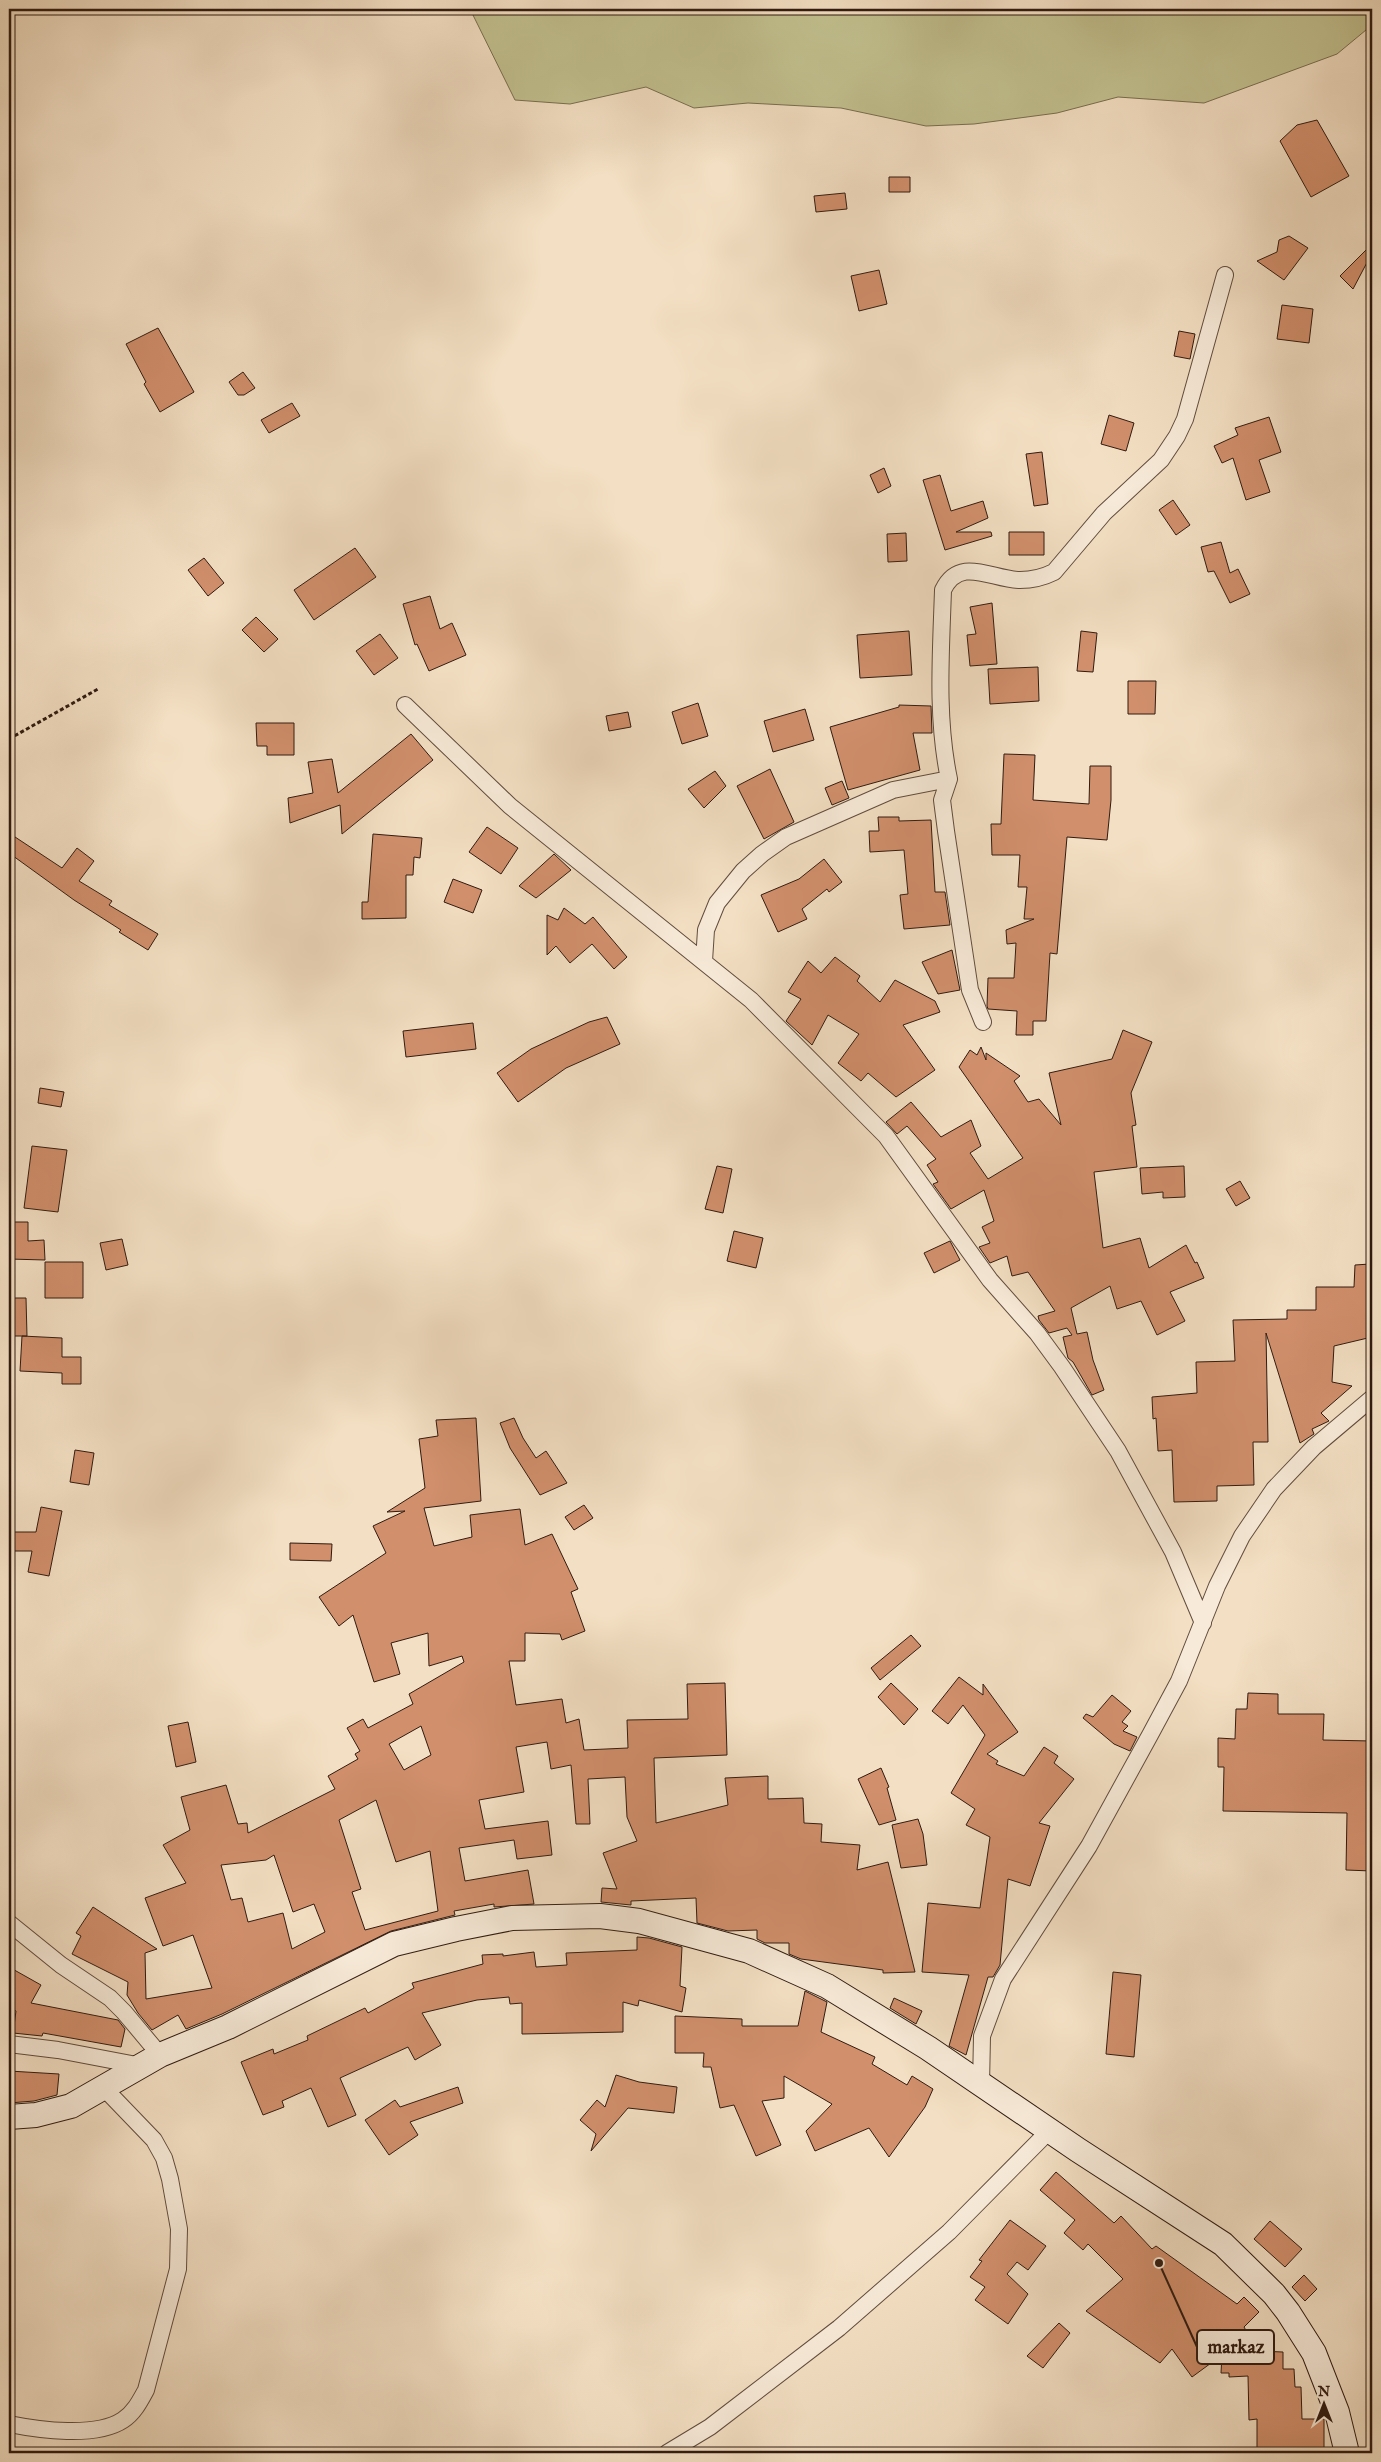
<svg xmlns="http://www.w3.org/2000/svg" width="1381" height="2462" font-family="'IM FELL English',serif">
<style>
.green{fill:#c2c08f;stroke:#796e50}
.building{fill:#d18f6c;stroke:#301b11;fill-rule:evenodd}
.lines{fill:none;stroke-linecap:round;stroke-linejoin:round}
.street-casing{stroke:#614c3e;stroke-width:18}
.secondary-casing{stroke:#301b11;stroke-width:26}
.path{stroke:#301b11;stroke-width:3;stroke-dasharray:4 2.5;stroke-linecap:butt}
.street{stroke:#f7ead8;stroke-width:16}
.secondary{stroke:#f7ead8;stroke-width:24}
.leader{fill:none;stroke:#301b11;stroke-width:2}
.callout-dot{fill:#301b11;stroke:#f7ead8;stroke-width:2}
.callout{fill:#f7ead8;stroke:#301b11;stroke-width:2}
.callout-label{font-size:19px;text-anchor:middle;font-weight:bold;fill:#301b11}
</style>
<rect width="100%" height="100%" fill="#f3dfc3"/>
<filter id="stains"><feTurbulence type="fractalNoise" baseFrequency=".004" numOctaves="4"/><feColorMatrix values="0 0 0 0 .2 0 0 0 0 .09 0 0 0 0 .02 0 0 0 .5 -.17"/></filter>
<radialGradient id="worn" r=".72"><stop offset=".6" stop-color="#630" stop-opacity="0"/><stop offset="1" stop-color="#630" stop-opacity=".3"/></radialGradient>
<path class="green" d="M 470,9 L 1372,9 L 1372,25 L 1337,54 L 1204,103 L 1118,97 L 1057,113 L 974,124 L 926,126 L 841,108 L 748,103 L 694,108 L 646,87 L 570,104 L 515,100 Z"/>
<path class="building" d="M 1317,120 L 1349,176 L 1311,197 L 1280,141 L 1297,125 Z
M 889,177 L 910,177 L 910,192 L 889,192 Z
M 845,193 L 847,209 L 816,212 L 814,196 Z
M 1289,236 L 1308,248 L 1284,280 L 1257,261 L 1277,252 L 1279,240 Z
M 1372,244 L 1372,253 L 1353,289 L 1340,276 Z
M 879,270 L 887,304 L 859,311 L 851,276 Z
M 1282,305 L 1313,309 L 1309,343 L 1277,339 Z
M 158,328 L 194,392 L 160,412 L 144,384 L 146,382 L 126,344 Z
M 1179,331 L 1195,334 L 1190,359 L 1174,356 Z
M 243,372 L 255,388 L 244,395 L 238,395 L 229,382 Z
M 292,403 L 300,416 L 269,433 L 261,420 Z
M 1109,415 L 1134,423 L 1126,451 L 1101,444 Z
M 1269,417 L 1281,452 L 1259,460 L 1270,492 L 1246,500 L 1233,458 L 1222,463 L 1214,446 L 1238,435 L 1235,428 Z
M 1042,452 L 1048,504 L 1034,506 L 1026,454 Z
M 884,468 L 891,486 L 878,493 L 870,475 Z
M 940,475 L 951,511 L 983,501 L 988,518 L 956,532 L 991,532 L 992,536 L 945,550 L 923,480 Z
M 1173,500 L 1190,525 L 1176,535 L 1159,510 Z
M 1009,532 L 1044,532 L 1044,555 L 1009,555 Z
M 906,533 L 907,561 L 888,562 L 887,534 Z
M 1221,542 L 1230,573 L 1238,569 L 1250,594 L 1230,603 L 1214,571 L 1208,572 L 1201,547 Z
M 355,548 L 376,577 L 314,620 L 294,590 Z
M 204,558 L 224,583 L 208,596 L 188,570 Z
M 430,596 L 440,629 L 452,623 L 466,655 L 429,671 L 417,644 L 415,645 L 403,604 Z
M 992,603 L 997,664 L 970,666 L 967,635 L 976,634 L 970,607 Z
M 256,617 L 278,639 L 264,652 L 242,630 Z
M 909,631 L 912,675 L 860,678 L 857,635 Z
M 1081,631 L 1097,633 L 1093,672 L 1077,671 Z
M 380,634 L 398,658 L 374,675 L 356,651 Z
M 1038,667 L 1039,701 L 990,704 L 988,669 Z
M 1128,681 L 1156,681 L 1155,714 L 1128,714 Z
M 698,703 L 708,736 L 682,744 L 672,712 Z
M 899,705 L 931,706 L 932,733 L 913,733 L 920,770 L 848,790 L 830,727 L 899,707 Z
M 805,709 L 814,740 L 773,752 L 764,721 Z
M 628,712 L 631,727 L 609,731 L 606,716 Z
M 256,723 L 294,723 L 294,755 L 267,755 L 267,746 L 257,746 Z
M 411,734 L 433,760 L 342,834 L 340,805 L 290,823 L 288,798 L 313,793 L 308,762 L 332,759 L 338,793 Z
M 1004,754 L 1035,755 L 1033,800 L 1089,804 L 1090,766 L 1111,766 L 1111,800 L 1107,840 L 1067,837 L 1057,954 L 1050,953 L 1046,1021 L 1033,1021 L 1033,1035 L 1016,1035 L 1017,1011 L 988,1009 L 987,1006 L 988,978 L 1014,978 L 1016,943 L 1007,944 L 1006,930 L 1034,919 L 1024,919 L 1027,887 L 1018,887 L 1020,855 L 992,855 L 991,824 L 1001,824 Z
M 770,769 L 794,822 L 764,839 L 737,786 Z
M 715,771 L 726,786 L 704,808 L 688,789 Z
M 842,781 L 849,798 L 832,805 L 825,788 Z
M 878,817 L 899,817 L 899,821 L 931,820 L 935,892 L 945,892 L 950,925 L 904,929 L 900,895 L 908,894 L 904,850 L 870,852 L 869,831 L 879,831 Z
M 487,827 L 518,848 L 501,874 L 469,852 Z
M 9,833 L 62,868 L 77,848 L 94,861 L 79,881 L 112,901 L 109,905 L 158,934 L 148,950 L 119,932 L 121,930 L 74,900 L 9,853 Z
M 373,834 L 422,838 L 420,858 L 414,857 L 413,875 L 406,875 L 406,918 L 362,919 L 362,902 L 368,902 Z
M 554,854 L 571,870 L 536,898 L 519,886 Z
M 824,859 L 842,882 L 829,892 L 827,889 L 802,909 L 807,919 L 778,932 L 761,895 L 799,879 Z
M 453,879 L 482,890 L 473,913 L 444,902 Z
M 564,908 L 585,924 L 593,917 L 627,957 L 614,969 L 592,944 L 570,963 L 556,946 L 547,955 L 547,915 L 558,920 Z
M 952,950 L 960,990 L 938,994 L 922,962 Z
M 835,957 L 860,976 L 857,981 L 880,1002 L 895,980 L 935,1001 L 940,1012 L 903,1025 L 935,1070 L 896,1097 L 868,1073 L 861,1081 L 838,1063 L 859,1034 L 828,1015 L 812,1045 L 786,1021 L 801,999 L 788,992 L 808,961 L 821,973 Z
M 607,1017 L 620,1044 L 566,1068 L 518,1102 L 497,1073 L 531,1049 L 589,1022 Z
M 473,1023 L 476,1049 L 406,1057 L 403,1031 Z
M 1123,1030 L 1152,1042 L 1131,1093 L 1136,1125 L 1132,1126 L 1137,1167 L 1094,1172 L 1103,1248 L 1140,1238 L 1149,1268 L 1186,1245 L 1195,1263 L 1197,1262 L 1204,1278 L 1170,1292 L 1185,1321 L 1157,1335 L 1141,1301 L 1117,1309 L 1110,1286 L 1071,1308 L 1077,1334 L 1087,1332 L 1093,1360 L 1104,1390 L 1092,1395 L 1073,1362 L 1068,1358 L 1063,1337 L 1072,1335 L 1067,1328 L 1049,1333 L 1039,1320 L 1038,1316 L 1055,1311 L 1028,1272 L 1012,1276 L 1007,1256 L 990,1263 L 979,1247 L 990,1243 L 982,1227 L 994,1221 L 984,1190 L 951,1209 L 933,1184 L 938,1182 L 927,1165 L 936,1159 L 907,1126 L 897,1134 L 886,1122 L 911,1102 L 941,1137 L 971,1120 L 981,1146 L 970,1153 L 988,1179 L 1023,1158 L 959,1067 L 970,1050 L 977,1055 L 981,1047 L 986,1060 L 986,1053 L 1020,1076 L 1014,1081 L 1028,1102 L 1039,1099 L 1061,1125 L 1049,1073 L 1112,1059 Z
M 40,1088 L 64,1092 L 61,1107 L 38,1103 Z
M 32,1146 L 67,1150 L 58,1212 L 24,1208 Z
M 717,1166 L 732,1169 L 723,1213 L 705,1209 Z
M 1184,1166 L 1185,1197 L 1163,1198 L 1163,1192 L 1142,1194 L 1140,1168 Z
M 1240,1181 L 1250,1198 L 1236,1206 L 1226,1189 Z
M 9,1222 L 28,1222 L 28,1241 L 44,1240 L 45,1260 L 9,1259 Z
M 734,1231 L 763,1238 L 756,1268 L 727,1261 Z
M 122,1239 L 128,1265 L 106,1270 L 100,1243 Z
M 950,1241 L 960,1260 L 934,1273 L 924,1253 Z
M 45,1262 L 83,1262 L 83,1298 L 45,1298 Z
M 1370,1264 L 1372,1337 L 1334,1346 L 1332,1382 L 1352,1386 L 1321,1413 L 1329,1421 L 1312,1429 L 1314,1434 L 1300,1443 L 1266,1333 L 1268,1442 L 1253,1442 L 1254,1485 L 1217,1486 L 1217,1501 L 1174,1502 L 1172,1450 L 1158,1451 L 1156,1418 L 1153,1419 L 1152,1397 L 1197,1393 L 1196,1362 L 1235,1361 L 1233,1320 L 1287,1319 L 1287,1310 L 1316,1310 L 1316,1287 L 1354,1287 L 1355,1265 Z
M 9,1298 L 26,1298 L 27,1336 L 9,1336 Z
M 22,1336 L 62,1338 L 62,1357 L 81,1357 L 81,1384 L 62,1384 L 62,1373 L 20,1371 Z
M 476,1418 L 481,1501 L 424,1508 L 434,1546 L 472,1537 L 470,1515 L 520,1509 L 525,1545 L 552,1534 L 578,1589 L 571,1592 L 585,1631 L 562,1640 L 560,1634 L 525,1633 L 525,1661 L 509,1661 L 516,1705 L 562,1699 L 566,1723 L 579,1719 L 584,1750 L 628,1748 L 627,1720 L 688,1719 L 687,1684 L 725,1683 L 727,1755 L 654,1758 L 656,1823 L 728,1805 L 725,1778 L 768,1776 L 768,1799 L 803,1798 L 804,1823 L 822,1824 L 821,1842 L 860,1845 L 857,1870 L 888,1862 L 915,1972 L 883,1973 L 883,1970 L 801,1959 L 789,1954 L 789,1943 L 765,1943 L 757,1939 L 757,1930 L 728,1931 L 697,1923 L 696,1898 L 631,1901 L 631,1905 L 601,1902 L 602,1888 L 617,1889 L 603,1853 L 637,1841 L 627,1817 L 625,1777 L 588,1779 L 590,1824 L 576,1824 L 571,1765 L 551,1769 L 547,1742 L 516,1747 L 524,1792 L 479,1800 L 485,1829 L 548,1821 L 552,1855 L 517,1859 L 514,1840 L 459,1848 L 465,1881 L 528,1870 L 534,1904 L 494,1907 L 494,1904 L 454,1911 L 455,1915 L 391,1931 L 222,2014 L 186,2029 L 178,2015 L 152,2030 L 138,2013 L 127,1995 L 128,1982 L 72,1954 L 81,1936 L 76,1933 L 93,1907 L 157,1949 L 145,1953 L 146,1999 L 212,1988 L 193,1935 L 163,1946 L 145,1898 L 186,1883 L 163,1845 L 190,1830 L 181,1797 L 226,1785 L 238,1824 L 247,1823 L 248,1833 L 335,1789 L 328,1776 L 358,1759 L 355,1754 L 360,1751 L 347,1728 L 363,1719 L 368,1728 L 413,1704 L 409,1694 L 464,1662 L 462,1656 L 429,1666 L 428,1633 L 391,1643 L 400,1674 L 374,1682 L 353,1615 L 339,1626 L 319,1597 L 386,1553 L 373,1526 L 405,1511 L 387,1512 L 425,1488 L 419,1439 L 438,1436 L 436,1420 ZM 421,1726 L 431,1755 L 404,1770 L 389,1744 ZM 376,1800 L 396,1862 L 430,1851 L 438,1911 L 365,1930 L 352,1892 L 361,1889 L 339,1820 ZM 274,1855 L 293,1912 L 314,1904 L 325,1932 L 292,1949 L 283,1913 L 248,1922 L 242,1898 L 231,1900 L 221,1865 L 266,1860 Z
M 514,1418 L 523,1438 L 536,1458 L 546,1451 L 567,1483 L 540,1495 L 510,1448 L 500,1423 Z
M 75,1450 L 94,1453 L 89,1485 L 70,1482 Z
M 584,1505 L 593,1518 L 574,1530 L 565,1517 Z
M 41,1507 L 62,1511 L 49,1576 L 28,1572 L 32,1551 L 9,1551 L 9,1532 L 36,1532 Z
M 290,1543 L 332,1544 L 331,1561 L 290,1560 Z
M 911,1635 L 921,1646 L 880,1680 L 871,1668 Z
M 959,1677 L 983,1695 L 983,1684 L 1018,1732 L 987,1754 L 998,1761 L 996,1764 L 1024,1776 L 1044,1747 L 1058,1756 L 1054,1763 L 1074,1779 L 1039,1823 L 1050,1826 L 1030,1886 L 1008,1879 L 1000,1965 L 993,1977 L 988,1977 L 966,2055 L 949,2046 L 969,1975 L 922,1972 L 928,1903 L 980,1908 L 990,1837 L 966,1825 L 975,1809 L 951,1793 L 985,1735 L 963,1705 L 948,1724 L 932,1711 Z
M 891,1683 L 918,1709 L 904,1725 L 878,1697 Z
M 1248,1693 L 1278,1694 L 1278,1714 L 1324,1714 L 1323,1740 L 1372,1741 L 1372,1871 L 1346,1870 L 1347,1813 L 1223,1811 L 1224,1767 L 1218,1767 L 1218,1738 L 1235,1739 L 1236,1709 L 1247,1709 Z
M 1112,1695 L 1131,1711 L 1122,1722 L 1128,1726 L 1123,1731 L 1137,1737 L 1130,1751 L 1114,1744 L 1083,1718 L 1086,1714 L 1093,1717 Z
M 188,1722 L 196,1762 L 176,1767 L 168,1726 Z
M 881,1768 L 889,1787 L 887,1788 L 896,1820 L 879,1825 L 858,1779 Z
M 918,1819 L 923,1834 L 927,1865 L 901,1868 L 892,1825 Z
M 637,1937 L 649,1938 L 682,1947 L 680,1986 L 686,1988 L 682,2012 L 639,2000 L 638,2006 L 623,2002 L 623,2032 L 522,2034 L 522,2003 L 510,2004 L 509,1997 L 477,2000 L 422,2013 L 441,2045 L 415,2060 L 408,2047 L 340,2078 L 356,2115 L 328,2127 L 311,2088 L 282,2101 L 284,2107 L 263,2115 L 241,2062 L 273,2049 L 274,2054 L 308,2040 L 307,2036 L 365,2008 L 368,2013 L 414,1988 L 412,1983 L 483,1964 L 482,1955 L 503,1954 L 503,1956 L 534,1952 L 536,1967 L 567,1965 L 566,1953 L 637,1950 Z
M 9,1967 L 41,1985 L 31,2003 L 118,2020 L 125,2029 L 121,2047 L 43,2033 L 42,2036 L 13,2033 L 16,2011 L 9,2007 Z
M 1113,1972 L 1141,1975 L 1134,2057 L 1106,2054 Z
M 805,1991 L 827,2002 L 821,2032 L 875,2057 L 872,2064 L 907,2085 L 912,2076 L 933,2089 L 925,2107 L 889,2157 L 869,2128 L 815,2151 L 806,2131 L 832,2104 L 784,2076 L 784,2098 L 762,2101 L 781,2145 L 756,2156 L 734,2105 L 720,2108 L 711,2067 L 703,2067 L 704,2053 L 675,2053 L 675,2016 L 742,2019 L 742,2026 L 798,2026 Z
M 894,1998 L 922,2011 L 916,2024 L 890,2008 Z
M 9,2071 L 59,2074 L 57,2095 L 34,2101 L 9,2103 Z
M 616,2075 L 639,2082 L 677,2087 L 674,2113 L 628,2108 L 591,2151 L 596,2134 L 580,2120 L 597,2100 L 605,2107 Z
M 458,2087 L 463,2103 L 410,2122 L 418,2135 L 389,2155 L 365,2120 L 395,2100 L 400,2107 Z
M 1056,2172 L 1114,2223 L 1121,2216 L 1152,2249 L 1156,2246 L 1237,2304 L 1244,2297 L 1259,2312 L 1244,2327 L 1258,2351 L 1283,2352 L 1283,2369 L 1294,2369 L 1295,2387 L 1301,2387 L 1302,2419 L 1324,2419 L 1324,2449 L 1257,2449 L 1257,2419 L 1249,2420 L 1248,2376 L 1229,2377 L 1229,2373 L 1221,2373 L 1222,2355 L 1192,2377 L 1172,2349 L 1160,2363 L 1086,2311 L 1123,2279 L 1088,2244 L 1083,2250 L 1064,2233 L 1075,2220 L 1040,2190 Z
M 1010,2220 L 1046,2246 L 1028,2270 L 1017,2262 L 1007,2274 L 1028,2294 L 1008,2324 L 975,2300 L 985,2287 L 970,2277 L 982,2261 L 979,2260 Z
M 1270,2221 L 1302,2249 L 1285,2267 L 1254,2239 Z
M 1304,2275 L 1317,2289 L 1305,2301 L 1292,2287 Z
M 1059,2323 L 1070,2333 L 1043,2368 L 1027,2356 Z"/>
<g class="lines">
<g class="street-casing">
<path id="street" d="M 405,705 L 510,806 L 751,1000 L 886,1136 L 990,1280 L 1037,1333 L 1062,1367 L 1118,1451 L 1173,1552 L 1203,1623
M 949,779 L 942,800 L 946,831 L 970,990 L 983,1022
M 704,961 L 706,930 L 717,903 L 743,871 L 762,854 L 786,837 L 893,790 L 949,779 C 936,717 941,653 943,590 C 960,555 992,580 1020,580 C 1032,580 1044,577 1054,572 L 1104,513 L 1161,460 L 1177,436 L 1185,419 L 1225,275
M 9,1923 L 61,1965 L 110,1998 L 124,2012 L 160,2055
M 9,2044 L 58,2050 L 142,2066
M 981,2085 L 982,2036 L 1003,1979 L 1089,1846 L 1150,1735 L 1179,1681 L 1217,1586 L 1242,1536 L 1274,1489 L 1314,1447 L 1372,1398
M 9,2424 C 39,2430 96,2438 123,2420 C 134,2413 140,2401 146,2390 L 178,2269 L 179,2229 L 170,2179 L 164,2158 L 154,2140 L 103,2087
M 667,2453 L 710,2427 L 839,2328 L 949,2232 L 1049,2131"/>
</g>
<g class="secondary-casing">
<path id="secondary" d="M 9,2117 L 36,2115 L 71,2106 L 160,2055 L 228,2027 L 394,1944 L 456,1929 L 512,1918 L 600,1916 L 639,1921 L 749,1951 L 827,1986 L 928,2048 L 1078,2150 L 1223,2244 L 1274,2294 L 1288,2312 L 1314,2353 L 1337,2412 L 1347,2453"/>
</g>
<path class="path" d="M 9,739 L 98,689"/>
<use href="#street" class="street"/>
<use href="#secondary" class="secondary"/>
</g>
<path class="leader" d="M1159 2263L1197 2347"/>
<circle class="callout-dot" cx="1159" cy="2263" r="5"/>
<rect class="callout" x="1197" y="2330" width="77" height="34" rx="5"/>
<g class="callout-label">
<text x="1236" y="2353">markaz</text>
</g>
<rect width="1381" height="2462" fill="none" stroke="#f3dfc3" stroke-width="30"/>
<rect x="10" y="10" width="1361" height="2442" fill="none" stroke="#301b11" stroke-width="2.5"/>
<rect x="15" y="15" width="1351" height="2432" fill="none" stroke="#301b11"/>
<g transform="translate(1324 2404)" stroke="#f7ead8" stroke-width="4" paint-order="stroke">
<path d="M0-4L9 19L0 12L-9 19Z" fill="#301b11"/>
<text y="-8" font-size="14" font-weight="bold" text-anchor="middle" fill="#301b11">N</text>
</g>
<rect width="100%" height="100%" filter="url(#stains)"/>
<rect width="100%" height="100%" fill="url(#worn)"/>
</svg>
